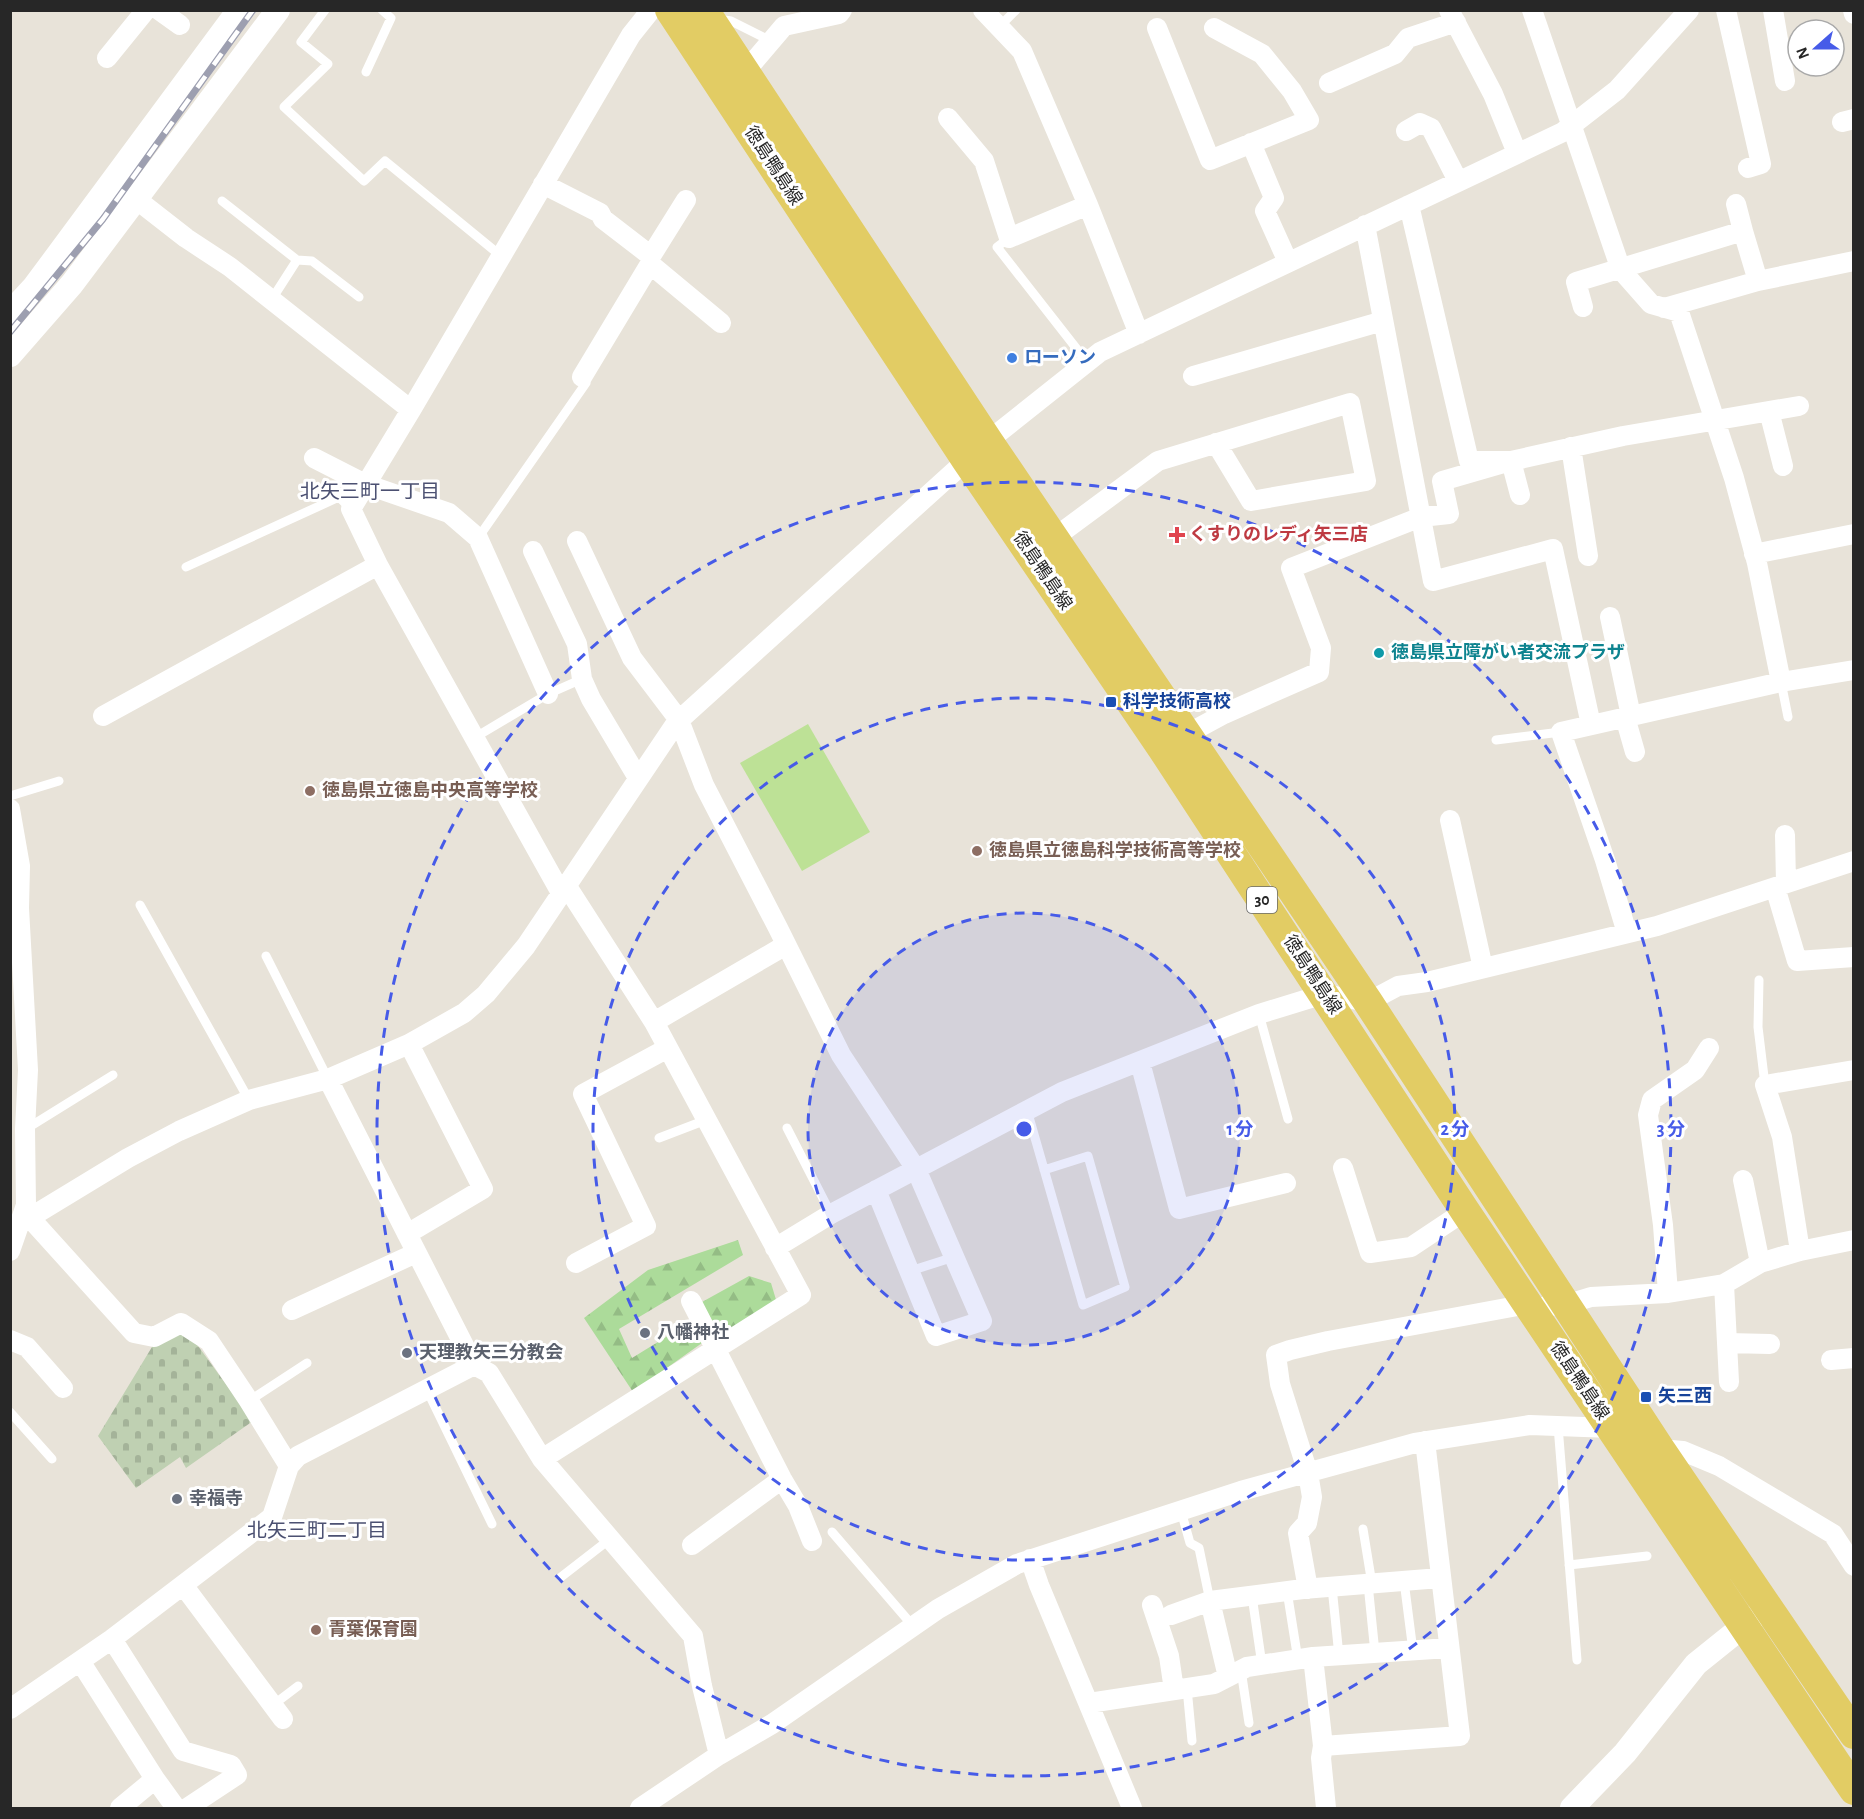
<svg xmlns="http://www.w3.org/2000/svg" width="1864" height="1819" font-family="'Alegreya Sans','Noto Sans JP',sans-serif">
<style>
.forest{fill:url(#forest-firs)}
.cemetery{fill:url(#cemetery-stones)}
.pitch{fill:#bde196}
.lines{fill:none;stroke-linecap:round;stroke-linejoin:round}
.service{stroke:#fff;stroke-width:9}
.minor{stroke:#fff;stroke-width:20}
.tertiary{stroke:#fff;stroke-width:24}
.primary{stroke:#e2cc64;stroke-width:30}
.rail-casing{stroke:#9d9fb0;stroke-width:7}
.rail{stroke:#fff;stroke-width:4.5;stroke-dasharray:14;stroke-linecap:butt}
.ring{fill:none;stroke:#465be8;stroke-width:3;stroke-dasharray:10 8}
.shop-dot{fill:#3f7fe0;stroke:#fff;stroke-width:2}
.health-dot{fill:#e0444e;stroke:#fff;stroke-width:2}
.culture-dot{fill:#0f9aa8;stroke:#fff;stroke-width:2}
.transit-dot{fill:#1a4fb4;stroke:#fff;stroke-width:2}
.education-dot{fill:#8d6e63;stroke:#fff;stroke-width:2}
.worship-dot{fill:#6b7280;stroke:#fff;stroke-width:2}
.labels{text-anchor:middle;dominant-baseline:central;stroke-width:6;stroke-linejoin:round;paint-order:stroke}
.shield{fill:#fff;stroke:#686868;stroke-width:1.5}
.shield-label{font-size:16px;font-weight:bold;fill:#272727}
.street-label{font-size:18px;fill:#272727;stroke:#fff}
.shop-label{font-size:18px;font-weight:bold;fill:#366cbe;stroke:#fff;text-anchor:start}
.health-label{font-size:18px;font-weight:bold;fill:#be3a42;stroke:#fff;text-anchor:start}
.culture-label{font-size:18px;font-weight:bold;fill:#0d838f;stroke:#fff;text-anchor:start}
.transit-label{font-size:18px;font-weight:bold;fill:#164399;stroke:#fff;text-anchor:start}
.education-label{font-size:18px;font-weight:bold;fill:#785e54;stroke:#fff;text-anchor:start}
.worship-label{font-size:18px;font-weight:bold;fill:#5b616d;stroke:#fff;text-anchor:start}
.neighbourhood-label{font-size:20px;fill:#4c5172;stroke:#fff}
.centre{fill:#465be8;stroke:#fff;stroke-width:3}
.ring-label{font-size:18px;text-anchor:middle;font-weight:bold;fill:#465be8;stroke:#fff;stroke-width:6;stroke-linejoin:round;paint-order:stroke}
</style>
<defs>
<pattern id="forest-firs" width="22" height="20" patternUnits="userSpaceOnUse" patternTransform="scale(1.5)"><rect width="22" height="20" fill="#acdb9a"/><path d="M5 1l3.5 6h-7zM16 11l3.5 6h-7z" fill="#94bc85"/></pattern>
<pattern id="cemetery-stones" width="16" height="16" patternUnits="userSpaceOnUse" patternTransform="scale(1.5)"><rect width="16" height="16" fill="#bfd0b2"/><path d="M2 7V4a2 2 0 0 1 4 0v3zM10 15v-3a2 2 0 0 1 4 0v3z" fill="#a4b399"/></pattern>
</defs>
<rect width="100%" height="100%" fill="#e8e3d9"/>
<path class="forest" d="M 738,1240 L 743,1255 L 619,1329 L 632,1358 L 692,1321 L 702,1343 L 633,1392 L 584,1318 L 648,1270 Z
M 749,1276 L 771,1283 L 777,1303 L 720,1336 L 702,1302 Z"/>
<path class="cemetery" d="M 174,1334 L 190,1335 L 253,1421 L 186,1468 L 180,1457 L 136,1488 L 98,1436 L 155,1342 Z"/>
<path class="pitch" d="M 808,724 L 870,832 L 802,871 L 740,763 Z"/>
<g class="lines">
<path class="service" d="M 325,10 L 301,42 L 328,64 L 284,107 L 364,181 L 385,161 L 501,256
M 718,19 L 731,21 L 771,41
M 999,27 L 1016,10
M 366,72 L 391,18 L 382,10
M 222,201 L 297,260 L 312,261 L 359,297
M 1009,238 L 997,247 L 1087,362
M 272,299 L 297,260
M 478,538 L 586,383 L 582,378
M 186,567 L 339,497 L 351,509
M 1781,682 L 1788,717
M 474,738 L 548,694 L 582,679
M 1496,740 L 1561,732
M 10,796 L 59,781
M 140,905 L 249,1100
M 266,956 L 328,1079
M 1759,980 L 1758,1027 L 1765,1085
M 1259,1014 L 1288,1119
M 1027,1110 L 1083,1305 L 1125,1287 L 1088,1156 L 1044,1170
M 787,1128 L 831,1214
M 26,1129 L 113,1075
M 659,1138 L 706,1120
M 910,1271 L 954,1257
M 427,1390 L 492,1524
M 249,1401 L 307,1363
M 10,1412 L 52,1459
M 1558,1426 L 1577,1660
M 1181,1511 L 1190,1543 L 1199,1548 L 1210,1601
M 1363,1529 L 1372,1584
M 832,1532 L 913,1626
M 1569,1565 L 1647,1556
M 561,1577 L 610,1539
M 1404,1581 L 1413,1651
M 1368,1584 L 1375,1653
M 1332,1587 L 1339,1656
M 1287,1591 L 1298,1660
M 1252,1596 L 1262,1665
M 1241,1670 L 1249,1723
M 1187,1688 L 1192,1741
M 273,1705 L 298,1686"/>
<path class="minor" d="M 159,10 L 180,25
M 983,10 L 1022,51 L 1088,205 L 1139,334
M 1449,10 L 1493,94 L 1517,153
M 1532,10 L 1621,270 L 1651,304 L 1679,312 L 1734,478 L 1757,563 L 1781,682
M 1726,10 L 1761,164 L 1748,168
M 1773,10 L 1785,81
M 1853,10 L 1854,14
M 1157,28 L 1210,160 L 1309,120 L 1292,91 L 1262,54 L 1214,28
M 107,58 L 146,10
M 744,73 L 784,26 L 839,14 L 842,10
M 1329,83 L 1395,54 L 1408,38 L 1456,22
M 948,118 L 984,161 L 1009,238 L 1088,205
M 1842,122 L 1854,119
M 1406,131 L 1420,123 L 1431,128 L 1458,181
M 1251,143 L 1274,198 L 1265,211 L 1288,262
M 543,184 L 600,213 L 603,219 L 651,256
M 136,199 L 186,238 L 230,267 L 411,410
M 1736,204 L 1743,231
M 1409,205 L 1469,461 L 1511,461 L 1520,495
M 1365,225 L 1433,581 L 1553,549 L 1591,725
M 650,264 L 721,323
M 1758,281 L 1854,261
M 1583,307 L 1576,282 L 1743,231 L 1758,281 L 1664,308
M 1193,376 L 1383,321
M 582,377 L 650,264 L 651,256 L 686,200
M 1769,411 L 1783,466
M 1571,447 L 1588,556
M 314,458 L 365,484 L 449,513 L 478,538 L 548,694
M 1054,538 L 1158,461 L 1350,403 L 1366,481 L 1251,501 L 1216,443
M 577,541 L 632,658 L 679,720 L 704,785 L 778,928 L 841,1055 L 916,1169 L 982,1321 L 936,1336 L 876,1190
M 533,551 L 577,644 L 582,679 L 591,699 L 638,778
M 1754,554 L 1854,534
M 1610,617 L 1631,716
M 103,716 L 378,565
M 1625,717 L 1635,752
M 1187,734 L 1224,714 L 1319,672 L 1321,648 L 1291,568 L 1421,517 L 1449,514 L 1442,481 L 1511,461 L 1623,436 L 1799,406
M 10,809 L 20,866 L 19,908 L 28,1070 L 25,1129 L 26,1205 L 10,1251
M 1450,820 L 1483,968
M 1785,835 L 1786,883
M 1775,887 L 1797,961 L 1854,957
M 561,893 L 378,565 L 351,509 L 411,410 L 631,35 L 651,10
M 1627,933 L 1605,860 L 1561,732 L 1781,682 L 1854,670
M 654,1022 L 786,945
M 1140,1062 L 1179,1209 L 1286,1183
M 328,1079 L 474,1365 L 489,1373 L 542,1459 L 693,1636 L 702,1686 L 719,1755
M 1343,1168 L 1370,1253 L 1411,1247 L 1465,1211
M 1743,1180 L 1760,1263
M 30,1218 L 134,1333 L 154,1337 L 181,1323 L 209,1341 L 249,1401 L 289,1466
M 21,1223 L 128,1158 L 179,1131 L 249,1100 L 328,1079 L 409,1044 L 464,1013 L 486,994 L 526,946 L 676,723 L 988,441 L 1100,352 L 1563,132 L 1617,90 L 1689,10
M 407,1234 L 483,1189 L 409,1044
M 775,1248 L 831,1214 L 1062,1092 L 1259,1014 L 1324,994 L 1368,1002 L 1398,986 L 1427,982 L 1657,926 L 1854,861
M 1800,1251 L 1782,1137 L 1765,1085 L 1854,1070
M 576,1263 L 646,1226 L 583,1094 L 668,1048
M 1724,1284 L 1729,1382
M 1668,1293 L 1663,1225 L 1648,1115 L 1652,1100 L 1695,1070 L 1709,1048
M 691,1301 L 782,1479 L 798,1506 L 812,1541
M 292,1310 L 416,1253
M 1535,1314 L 1546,1306 L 1565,1305 L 1591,1297 L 1668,1293 L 1724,1284 L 1760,1263 L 1800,1251 L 1854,1240
M 10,1340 L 27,1347 L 63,1388
M 1727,1343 L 1770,1344
M 1831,1360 L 1854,1358
M 1660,1449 L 1683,1451 L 1719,1466 L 1833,1534 L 1854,1566
M 542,1459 L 801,1295 L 654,1022 L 566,885
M 692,1545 L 782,1479
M 1030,1559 L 1039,1585 L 1132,1808
M 183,1585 L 283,1719
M 1308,1589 L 1298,1533 L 1307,1523 L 1312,1497 L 1308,1473 L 1280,1384 L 1276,1355 L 1290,1350 L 1328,1341 L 1528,1304
M 1152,1605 L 1169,1656 L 1174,1690
M 1171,1615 L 1210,1601
M 112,1639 L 183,1751 L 231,1765 L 237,1775 L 187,1808
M 1313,1657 L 1449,1648
M 80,1661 L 155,1779 L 120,1808
M 1228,1677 L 1210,1601 L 1303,1589 L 1440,1578
M 1089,1703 L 1214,1684 L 1247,1667 L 1313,1657 L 1323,1746 L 1321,1758 L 1326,1808
M 10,1709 L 112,1639 L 272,1517 L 289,1466 L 298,1456 L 474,1365
M 1323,1746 L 1460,1736 L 1425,1441
M 155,1779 L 176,1808
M 640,1808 L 719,1755 L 772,1724 L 938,1609 L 1017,1564 L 1241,1491 L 1415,1443 L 1530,1425 L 1611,1428"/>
<path class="tertiary" d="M 10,313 L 34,287 L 239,10
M 10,355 L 72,284 L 278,10
M 1572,1808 L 1625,1753 L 1696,1664 L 1757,1615"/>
<path class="primary" d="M 670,10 L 967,461 L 1162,748 L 1465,1211 L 1854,1790
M 704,10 L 988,441 L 1368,1002 L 1660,1449 L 1854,1734"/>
<g class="rail-casing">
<path id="rail" d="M 10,332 L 103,219 L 253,10"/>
</g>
<use href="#rail" class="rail"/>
</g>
<circle cx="1024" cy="1129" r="216" fill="#465be8" fill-opacity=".12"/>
<g class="ring">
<circle cx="1024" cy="1129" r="216"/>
<circle cx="1024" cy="1129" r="431"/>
<circle cx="1024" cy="1129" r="647"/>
</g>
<circle class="shop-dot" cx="1012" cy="358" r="6"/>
<path class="health-dot" d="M1174 526h6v6h6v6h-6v6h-6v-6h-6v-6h6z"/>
<circle class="culture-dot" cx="1379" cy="653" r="6"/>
<g class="transit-dot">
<rect x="1105" y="696" width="12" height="12" rx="3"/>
<rect x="1640" y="1391" width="12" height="12" rx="3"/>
</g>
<g class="education-dot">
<circle cx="310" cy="791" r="6"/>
<circle cx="977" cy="851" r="6"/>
<circle cx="316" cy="1630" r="6"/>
</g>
<g class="worship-dot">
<circle cx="645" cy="1333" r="6"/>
<circle cx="407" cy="1353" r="6"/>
<circle cx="177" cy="1499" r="6"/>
</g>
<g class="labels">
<rect class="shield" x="1247" y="887" width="30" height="26" rx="4.5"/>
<g class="shield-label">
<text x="1262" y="900">30</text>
</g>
<g class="street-label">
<text transform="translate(773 166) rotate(57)">徳島鴨島線</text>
<text transform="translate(1042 571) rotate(56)">徳島鴨島線</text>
<text transform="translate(1312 975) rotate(57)">徳島鴨島線</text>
<text transform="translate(1579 1381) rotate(56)">徳島鴨島線</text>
</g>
<g class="shop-label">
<text x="1024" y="358">ローソン</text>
</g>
<g class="health-label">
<text x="1189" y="535">くすりのレディ矢三店</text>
</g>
<g class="culture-label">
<text x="1391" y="653">徳島県立障がい者交流プラザ</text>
</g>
<g class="transit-label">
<text x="1123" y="702">科学技術高校</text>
<text x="1658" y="1397">矢三西</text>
</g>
<g class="education-label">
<text x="322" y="791">徳島県立徳島中央高等学校</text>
<text x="989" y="851">徳島県立徳島科学技術高等学校</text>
<text x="328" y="1630">青葉保育園</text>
</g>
<g class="worship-label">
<text x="657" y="1333">八幡神社</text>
<text x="419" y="1353">天理教矢三分教会</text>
<text x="189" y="1499">幸福寺</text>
</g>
<g class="neighbourhood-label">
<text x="370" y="492">北矢三町一丁目</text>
<text x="317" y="1531">北矢三町二丁目</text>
</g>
</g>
<circle cx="1024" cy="1129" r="9" class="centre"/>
<g class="ring-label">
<text x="1240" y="1135">1 分</text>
<text x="1455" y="1135">2 分</text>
<text x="1671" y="1135">3 分</text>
</g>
<rect width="1864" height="1819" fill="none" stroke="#272727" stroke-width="24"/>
<g transform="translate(1816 48) rotate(249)"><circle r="28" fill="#ffffff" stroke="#a9a9a9" stroke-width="1.5"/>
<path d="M0-4.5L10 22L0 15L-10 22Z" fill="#465be8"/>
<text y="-9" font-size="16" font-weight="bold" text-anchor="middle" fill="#272727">N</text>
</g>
</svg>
